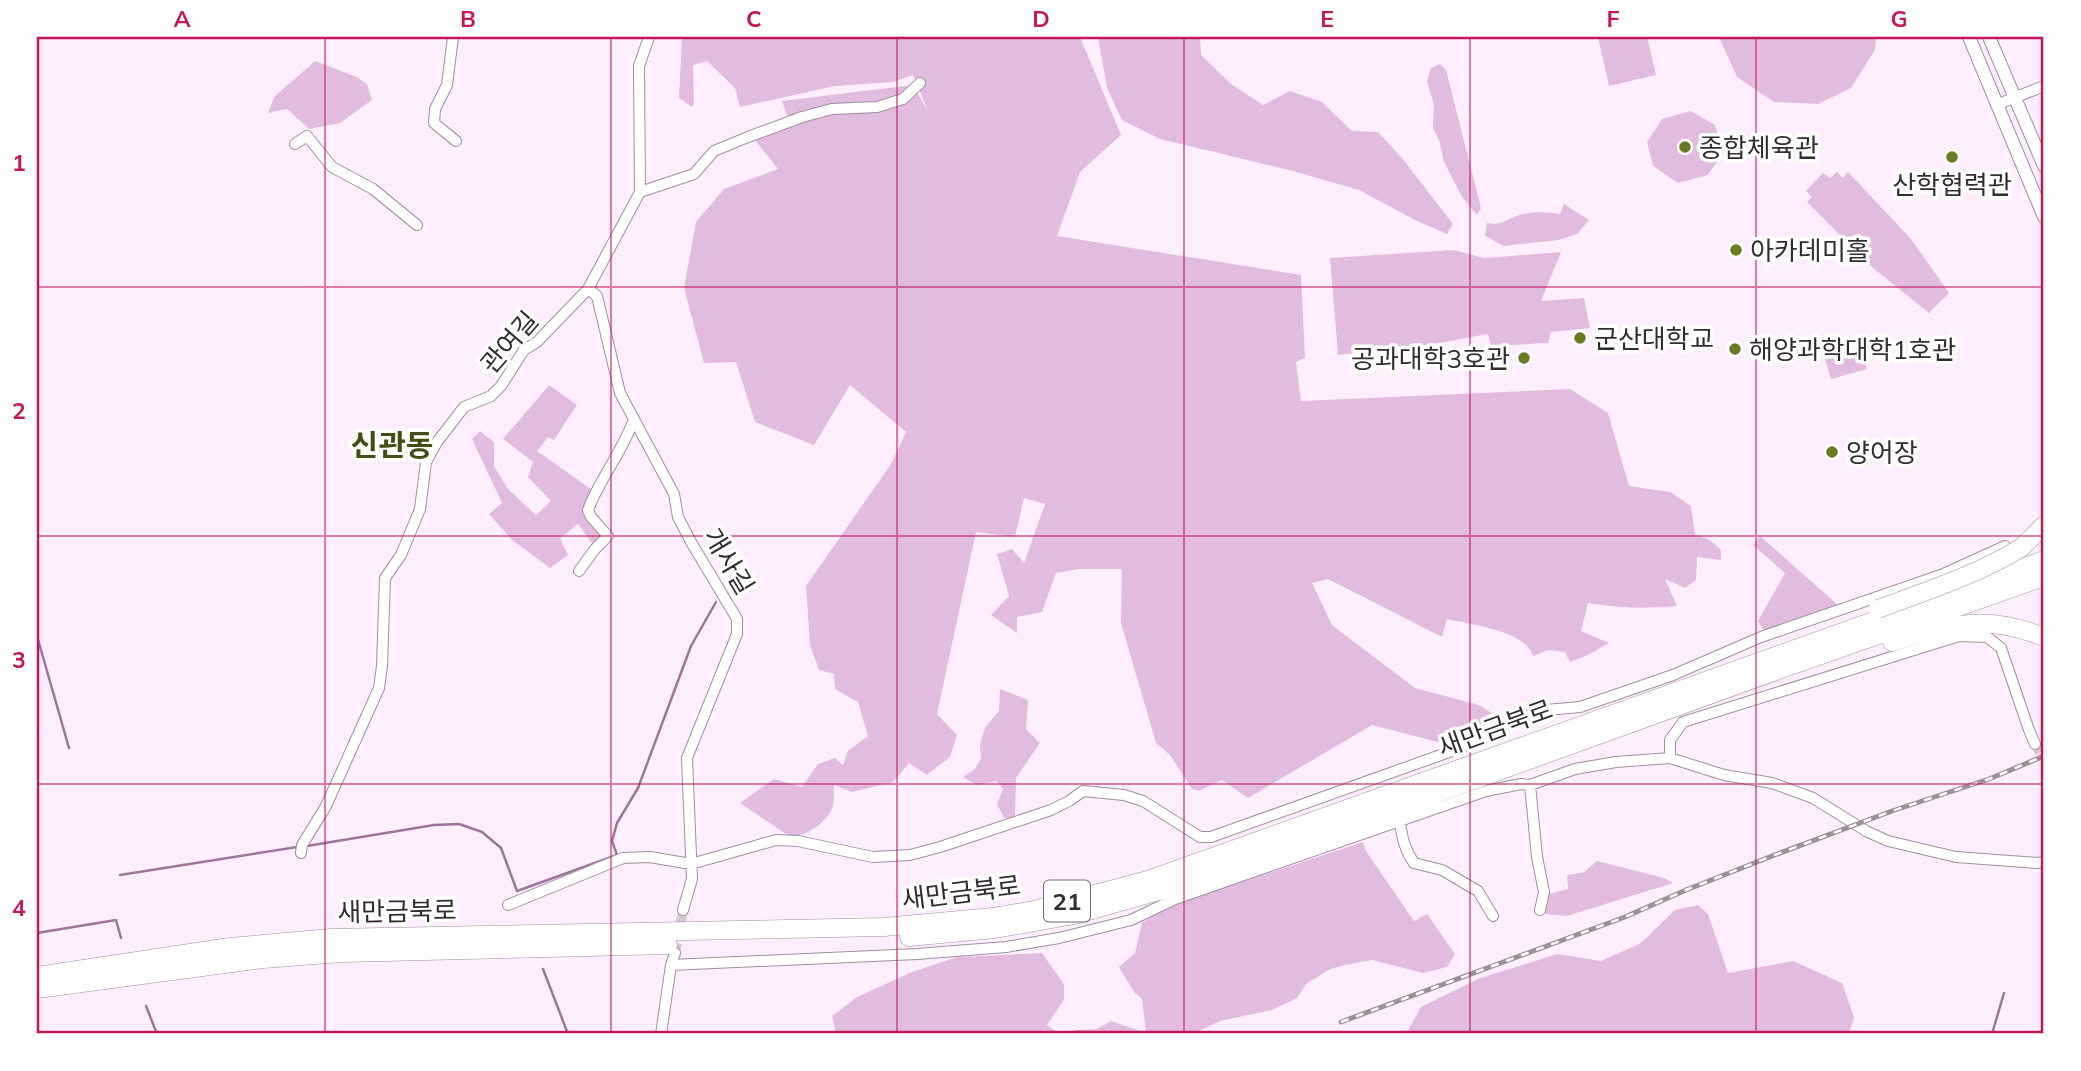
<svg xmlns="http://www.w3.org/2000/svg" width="2081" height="1071" font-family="Mulish,'Noto Sans KR',sans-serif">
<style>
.green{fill:#e1bcdf}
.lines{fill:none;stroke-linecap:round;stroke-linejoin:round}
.stream{stroke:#9e769d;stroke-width:2.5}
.minor-tunnel{stroke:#d6c8d5;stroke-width:10;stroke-dasharray:10 5;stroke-linecap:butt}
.minor-casing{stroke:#a08f9f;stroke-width:12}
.tertiary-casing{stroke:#a08f9f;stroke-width:14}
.trunk-casing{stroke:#a08f9f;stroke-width:19}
.minor{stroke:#fff;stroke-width:10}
.tertiary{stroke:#fff;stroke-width:12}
.trunk{stroke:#fff;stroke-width:18}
.rail-casing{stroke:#9c909b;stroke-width:5}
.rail{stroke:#fff;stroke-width:2.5;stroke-dasharray:8;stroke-linecap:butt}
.trunk-bridge-casing{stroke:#a08f9f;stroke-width:19;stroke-linecap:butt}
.trunk-bridge{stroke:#fff;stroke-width:18}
.grid{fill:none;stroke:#c2185b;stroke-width:2;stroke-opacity:0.55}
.poi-dot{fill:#6b7824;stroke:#fff;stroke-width:2.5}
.labels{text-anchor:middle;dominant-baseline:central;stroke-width:7;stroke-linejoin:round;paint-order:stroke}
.shield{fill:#fff;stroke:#706b70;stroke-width:2}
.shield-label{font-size:24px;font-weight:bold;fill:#332c33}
.poi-label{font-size:26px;fill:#332c33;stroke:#fff;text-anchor:start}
.street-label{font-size:26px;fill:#332c33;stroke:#fff}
.quarter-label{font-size:30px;font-weight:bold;fill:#454d13;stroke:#fff}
.neatline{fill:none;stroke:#c2185b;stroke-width:2.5}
.grid-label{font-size:23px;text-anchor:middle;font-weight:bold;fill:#c2185b}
</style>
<rect width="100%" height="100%" fill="#ffeffe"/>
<path class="green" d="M 682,37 L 1080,37 L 1121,135 L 1080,172 L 1057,236 L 1301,275 L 1305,358 L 1296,362 L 1301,401 L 1570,389 L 1608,413 L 1629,486 L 1670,492 L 1691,506 L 1695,534 L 1710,540 L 1721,550 L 1721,560 L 1697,557 L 1696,580 L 1685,588 L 1665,579 L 1677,606 C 1647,609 1618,608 1588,603 L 1581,631 L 1609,643 L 1590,654 L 1570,662 L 1565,652 L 1548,650 L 1533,656 C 1525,630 1471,625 1447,619 L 1442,637 L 1328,579 L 1312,583 L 1332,625 L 1415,688 L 1479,705 L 1502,720 L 1449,745 L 1372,725 L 1248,798 L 1222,780 L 1199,791 L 1192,789 L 1170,755 L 1156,743 L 1121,623 L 1122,569 L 1080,569 L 1056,573 L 1042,612 L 1017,617 L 1017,633 L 991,615 L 1009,596 L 997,554 L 1012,549 L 1024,563 L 1045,504 L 1024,498 L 1015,537 L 976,532 L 937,714 L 957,735 L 950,757 L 927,775 L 909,763 L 893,782 L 852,792 L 834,785 C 833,793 835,802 832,809 C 825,823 805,838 789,836 L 740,803 L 774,779 L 802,787 L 818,764 L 835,758 L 843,765 L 848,751 L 868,736 L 858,702 L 835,689 L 834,674 L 819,670 L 810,645 L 806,586 L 891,464 L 906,432 L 850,385 L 814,445 L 755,422 L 736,362 L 704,363 L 684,288 L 696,222 L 724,189 L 778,169 L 755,140 L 806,119 L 917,92 L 928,111 L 913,75 L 893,82 L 835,86 L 740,107 L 735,88 L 707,61 L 693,65 L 694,102 L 692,107 L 679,98 Z
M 1098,37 L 1200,37 L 1201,55 L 1231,84 L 1263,105 L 1290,91 L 1322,102 L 1352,131 L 1378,132 L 1402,158 L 1453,224 L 1447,234 L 1415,220 L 1359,190 L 1293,171 L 1160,139 L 1122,120 L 1107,88 Z
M 1598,37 L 1647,37 L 1656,75 L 1609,86 Z
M 1719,37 L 1876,37 L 1875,50 L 1851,88 L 1818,104 L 1774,102 L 1737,77 Z
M 315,61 L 357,77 L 367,84 L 372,100 L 340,123 L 309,129 L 287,109 L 268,113 L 274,97 Z
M 1440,64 L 1446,70 L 1481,208 L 1477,215 L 1462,197 L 1444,162 L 1439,140 L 1433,128 L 1434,105 L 1427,81 L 1431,68 Z
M 913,85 L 898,97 L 877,103 L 788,119 L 782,101 Z
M 1691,111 L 1715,125 L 1723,152 L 1708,175 L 1678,183 L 1653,166 L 1647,142 L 1662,119 Z
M 1837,172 L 1843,178 L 1848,172 L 1911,239 L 1949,293 L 1929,313 L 1873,268 L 1807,202 L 1812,197 L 1806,191 L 1823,173 L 1830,178 Z
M 1564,204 L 1589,220 L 1577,234 L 1559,240 L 1504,246 L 1485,236 L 1487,223 C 1505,226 1504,219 1520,215 C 1532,211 1548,212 1560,214 Z
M 1454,250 L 1484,258 L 1561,252 L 1541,301 L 1584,298 L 1590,328 L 1551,332 L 1548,343 L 1491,346 L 1488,334 L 1433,344 L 1338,355 L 1330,258 Z
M 1862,349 L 1867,369 L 1831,379 L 1825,359 Z
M 549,385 L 577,405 L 554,440 L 548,437 L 537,451 L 591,489 L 583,513 L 604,535 L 594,546 L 578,524 L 560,538 L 568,555 L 550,568 L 512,540 L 489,514 L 502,503 L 472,439 L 480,431 L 494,442 L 494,466 L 508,489 L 536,515 L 551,501 L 528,477 L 533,462 L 503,439 Z
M 1760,536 L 1838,605 L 1764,631 L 1758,621 L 1785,573 L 1753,545 Z
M 1000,689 L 1028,700 L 1026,729 L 1040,743 L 1016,778 L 1015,818 L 1004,818 L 997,804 L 1003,789 L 996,781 L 977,785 L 963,777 L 974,770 L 981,759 L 980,744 L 985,728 L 999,711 Z
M 1363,842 L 1366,851 L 1414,921 L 1427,914 L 1455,954 L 1447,967 L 1423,973 L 1372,960 L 1345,965 L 1330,969 L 1306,984 L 1297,998 L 1272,1010 L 1220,1021 L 1193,1034 L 1070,1034 L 1076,1030 L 1097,1029 L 1111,1021 L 1146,1033 L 1142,999 L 1134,992 L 1119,967 L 1135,953 L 1142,923 L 1164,908 Z
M 1597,861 L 1664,878 L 1673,883 L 1567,916 L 1545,914 L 1549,894 L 1568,889 L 1567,875 L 1584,872 Z
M 1698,905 L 1708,914 L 1728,973 L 1793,961 L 1842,983 L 1854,1017 L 1849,1034 L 1404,1034 L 1407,1032 L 1421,1007 L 1478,979 L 1557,954 L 1601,961 L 1641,943 L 1675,910 Z
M 1042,953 L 1064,984 L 1064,1000 L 1047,1025 L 1059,1034 L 836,1034 L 832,1016 L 857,997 L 912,972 L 957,957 Z"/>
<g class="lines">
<path class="stream" d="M 37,636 L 69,748
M 307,846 L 434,825 L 459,824 L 482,832 L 501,848 L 517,891 L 617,855 L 612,841 L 617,823 L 638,788 L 691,646 L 716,602
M 120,875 L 297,847
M 37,933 L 116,920 L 121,938
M 543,969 L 568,1034
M 146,1006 L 157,1034
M 1992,1034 L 2004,993"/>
<path class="minor-tunnel" d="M 2035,744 L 2044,758
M 675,953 L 683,910"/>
<g class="minor-casing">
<path id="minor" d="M 453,37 L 447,85 L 435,109 L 434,123 L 456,141
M 1996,105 L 2044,86
M 295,144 L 307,136 L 332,167 L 373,189 L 417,225
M 640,192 L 694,174 L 714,151 L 748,137 L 802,117 L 832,109 L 877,107 L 903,99 L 920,83
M 588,289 L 597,296 L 620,393 L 674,494 L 678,517 L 691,542 L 737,619 L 737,634 L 687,758 L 692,879 L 683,910
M 579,571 L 595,549 L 608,536 L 591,517 L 588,510 C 600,478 623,451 634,419
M 1670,758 L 1670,740 L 1683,722 L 1959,636 L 1987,637 L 2001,648 L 2029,730 L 2035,744
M 1530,785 L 1537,857 L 1544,892 L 1540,910
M 1400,822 C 1402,838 1405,850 1414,863 L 1442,870 L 1478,891 L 1493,916
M 301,853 L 302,845 L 326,806 L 379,688 L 382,666 L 385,578 L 401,555 L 420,509 L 426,462 L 437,442 L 464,407 L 491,396 L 501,386 L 524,350 L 537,342 L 588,289 L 640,192 L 639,66 L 649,37
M 508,905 L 623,858 L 650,857 L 691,864 L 776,840 L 798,841 L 873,857 L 910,855 L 940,847 L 1051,810 L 1069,801 L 1083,791 L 1124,795 L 1143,801 L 1200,837 L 1211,837 L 1480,741 L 1512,721 L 1546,710 L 1580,707 L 1673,675 L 1761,637 L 1941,575 L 2005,546
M 671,965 L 917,954 L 1006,947 L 1059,938 L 1131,920 L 1175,899 L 1486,791 L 1521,784 L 1530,785 L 1575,769 L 1616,762 L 1670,758 L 1724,775 L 1772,783 L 1813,798 L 1866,831 L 1888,841 L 1956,857 L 2037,863 L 2044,862
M 661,1034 L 671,965 L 675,953"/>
</g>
<g class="tertiary-casing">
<path id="tertiary" d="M 1969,37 L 2044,217
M 1989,37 L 2044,166"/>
</g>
<g class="trunk-casing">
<path id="trunk" d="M 2021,548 L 2044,525
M 1892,642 C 1952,625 1983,613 2044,637
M 909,937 L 995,929 L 1074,915 L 1197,880 L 1787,667 L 2044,577
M 37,976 L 230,947 L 331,938 L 884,927 L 993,917 L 1034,910 L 1148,880 L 2044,560
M 37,989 L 263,959 L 342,953 L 668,945"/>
</g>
<use href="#minor" class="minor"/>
<use href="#tertiary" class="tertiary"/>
<use href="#trunk" class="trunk"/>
<g class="rail-casing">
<path id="rail" d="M 1341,1022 L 1625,917 L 1686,890 L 1772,856 L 1892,811 L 1989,779 L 2044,756"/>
</g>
<use href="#rail" class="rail"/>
<g class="trunk-bridge-casing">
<path id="trunk-bridge" d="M 1878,609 C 1927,591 1976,575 2021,548"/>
</g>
<use href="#trunk-bridge" class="trunk-bridge"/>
</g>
<path class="grid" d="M 325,37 L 325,1034M 611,37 L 611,1034M 897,37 L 897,1034M 1184,37 L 1184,1034M 1470,37 L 1470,1034M 1756,37 L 1756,1034M 37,287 L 2044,287M 37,536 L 2044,536M 37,784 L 2044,784"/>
<g class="poi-dot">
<circle cx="1685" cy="147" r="7"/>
<circle cx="1952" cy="157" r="7"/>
<circle cx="1736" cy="250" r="7"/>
<circle cx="1580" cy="338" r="7"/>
<circle cx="1735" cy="349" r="7"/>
<circle cx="1524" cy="358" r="7"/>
<circle cx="1832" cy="452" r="7"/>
</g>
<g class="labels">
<rect class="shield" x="1044" y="880.5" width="46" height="41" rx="5"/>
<g class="shield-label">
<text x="1067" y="901">21</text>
</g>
<g class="poi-label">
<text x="1699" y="147">종합체육관</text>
<text x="1952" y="184" text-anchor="middle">산학협력관</text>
<text x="1750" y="250">아카데미홀</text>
<text x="1594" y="338">군산대학교</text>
<text x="1749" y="349">해양과학대학1호관</text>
<text x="1510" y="358" text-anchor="end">공과대학3호관</text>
<text x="1846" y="452">양어장</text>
</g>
<g class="street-label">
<text transform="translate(509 342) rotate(-49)">관여길</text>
<text transform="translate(729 561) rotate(59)">개사길</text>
<text transform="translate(1495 728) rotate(-20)">새만금북로</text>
<text transform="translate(961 892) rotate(-7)">새만금북로</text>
<text transform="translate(397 911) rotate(-1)">새만금북로</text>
</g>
<g class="quarter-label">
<text x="392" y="445">신관동</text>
</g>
</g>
<rect width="2081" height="1071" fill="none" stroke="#ffffff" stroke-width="77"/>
<rect x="38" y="38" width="2004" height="994" class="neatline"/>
<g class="grid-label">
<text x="182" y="27">A</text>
<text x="468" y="27">B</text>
<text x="754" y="27">C</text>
<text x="1041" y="27">D</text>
<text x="1327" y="27">E</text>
<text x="1613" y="27">F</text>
<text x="1899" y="27">G</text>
<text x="19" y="171">1</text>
<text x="19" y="419">2</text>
<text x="19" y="668">3</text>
<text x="19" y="916">4</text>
</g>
</svg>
